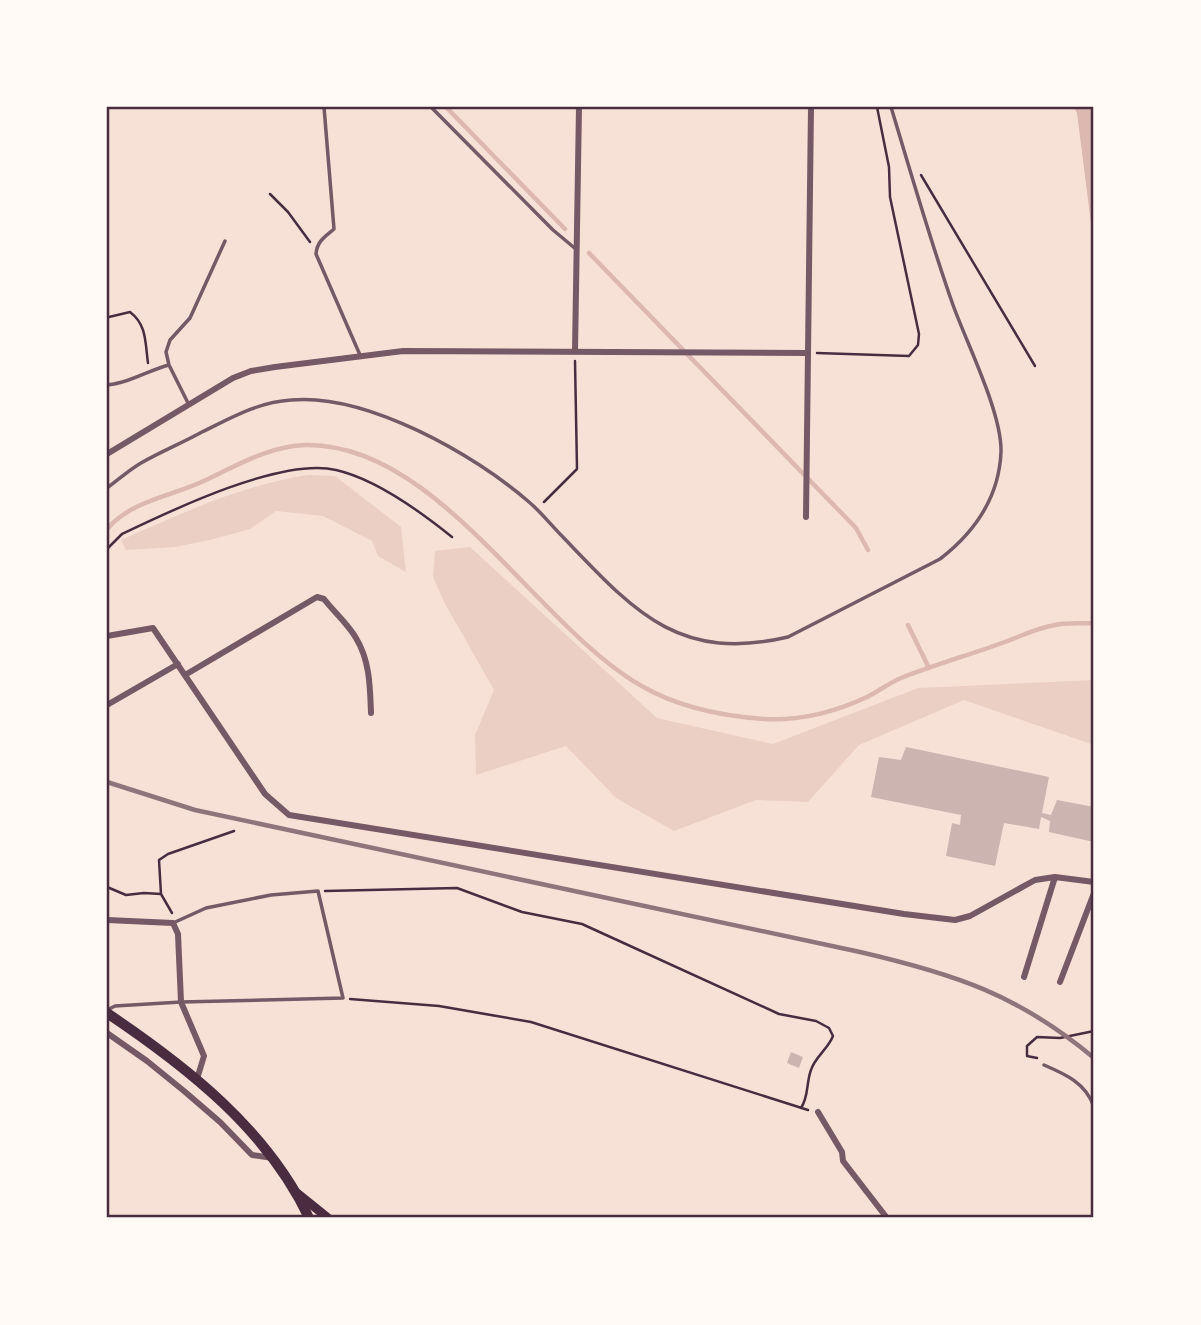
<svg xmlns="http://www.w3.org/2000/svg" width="1201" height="1325" font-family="Rubik,sans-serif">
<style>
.green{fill:#ebcfc5}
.water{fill:#dcb8b0}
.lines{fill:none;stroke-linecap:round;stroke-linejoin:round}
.stream{stroke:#dcb8b0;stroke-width:4.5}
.building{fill:#ccb4b1}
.path{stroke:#4a2c40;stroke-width:2.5}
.service{stroke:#755966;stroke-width:3.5}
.minor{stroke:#755966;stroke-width:6}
.secondary{stroke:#4a2c40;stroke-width:9}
.trunk{stroke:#4a2c40;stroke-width:10}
.rail{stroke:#8f747c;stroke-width:4.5}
.neatline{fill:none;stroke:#4a2c40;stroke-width:2.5}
</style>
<rect width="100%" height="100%" fill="#f7e1d7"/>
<path class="green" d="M 308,475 L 335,476 L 401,527 L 406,572 L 378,556 L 372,541 L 323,516 L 276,511 L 250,529 L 214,539 L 175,547 L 126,550 L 121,540 C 182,513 242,485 308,475 Z
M 470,547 L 657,718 L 773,744 L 918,688 L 1094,680 L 1094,745 L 964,700 L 859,745 L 808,802 L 756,800 L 674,831 L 616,798 L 566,746 L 476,775 L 475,735 L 494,690 L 444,602 L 433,577 L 435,551 Z"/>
<path class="water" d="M 1074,107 L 1094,107 L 1094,247 L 1077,113 Z"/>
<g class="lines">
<path class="stream" d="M 446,107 L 565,229
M 589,253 L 856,528 L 868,550
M 107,529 C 132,500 173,496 206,480 C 238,465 269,446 306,445 C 437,443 535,624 640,685 C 677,707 721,716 764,719 C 799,721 835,712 867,697 C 879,691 889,683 901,678 C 934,665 969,655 1002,643 C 1019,637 1037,628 1055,625 C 1067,622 1082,624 1094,623
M 908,625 L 929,668"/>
</g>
<path class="building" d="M 906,747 L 1049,777 L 1042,813 L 1051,815 L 1057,800 L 1094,807 L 1094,842 L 1049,832 L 1050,821 L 1041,817 L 1039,829 L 1004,823 L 995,866 L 946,856 L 952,823 L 960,825 L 961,815 L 871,797 L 879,757 L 901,760 Z
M 791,1052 L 803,1057 L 799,1068 L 787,1063 Z"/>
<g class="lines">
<path class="path" d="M 921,175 L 1035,366
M 270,194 L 288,212 L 310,242
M 109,317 L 130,312 C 147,325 145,342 148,363
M 817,353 L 909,356 L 918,345 L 919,334 L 890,197 L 889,167 L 877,107
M 544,502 L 577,469 L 575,361
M 107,549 L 122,534 C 172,510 282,457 336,470 C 376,479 421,512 452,537
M 107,887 L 126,895 L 144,893 L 161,894
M 325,891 L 457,888 L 522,912 L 582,924 L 779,1014 L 816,1021 L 829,1028 L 833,1036 C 828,1049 815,1057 811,1070 C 806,1083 809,1096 801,1108
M 172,913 L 161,894 L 159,860 L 168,854 L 234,831
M 350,999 L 439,1006 L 531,1022 L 808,1110
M 1037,1058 L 1027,1056 L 1027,1046 L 1037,1037 L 1060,1038 L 1094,1031"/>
<path class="service" d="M 324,107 L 334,229 C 325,237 317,241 316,254 L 360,355
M 431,107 L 553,230 L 577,250
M 107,385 C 127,384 149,370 169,365
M 188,403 L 169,365 L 166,352 L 170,340 L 190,318 L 225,241
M 107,488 C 118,480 129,470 141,463 C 160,452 182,443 202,432 C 231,418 258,402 291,400 C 366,393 474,454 529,502 C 541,512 551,525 562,536 C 633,610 677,663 788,637 L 940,559 C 975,532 999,498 1001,452 C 1002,413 967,344 953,305 C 930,240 911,173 891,107
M 107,1010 L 115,1006 L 181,1002 L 343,998 L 318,891 L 271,895 L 206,908 L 173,923
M 1044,1065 C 1065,1074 1086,1083 1094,1107"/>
<path class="minor" d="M 575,351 L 579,107
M 107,454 L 233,378 L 251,371 L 275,367 L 403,351 L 807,353
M 806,517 L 811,107
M 107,636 L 153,628 L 265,794 L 289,815 L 904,914 L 955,920 L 970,916 L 1035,880 L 1055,877 L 1094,882
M 185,675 L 317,597 L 324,599 C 334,612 348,624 356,638 C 370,661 370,687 371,713
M 107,705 L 178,664
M 107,920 L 173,923 L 178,934 L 181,1002 L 204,1056 L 197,1079
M 1024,977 L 1055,877
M 1060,982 L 1094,893
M 107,1033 L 147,1061 L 184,1091 L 220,1122 L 252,1155 L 273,1158
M 818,1112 L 842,1152 L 843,1161 L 887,1218"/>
<path class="secondary" d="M 297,1193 L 328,1218"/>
<path class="trunk" d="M 107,1013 C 186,1066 268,1130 309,1218"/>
<path class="rail" d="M 107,782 L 195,810 L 860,952 C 955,974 1019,995 1094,1058"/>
</g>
<rect width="1201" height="1325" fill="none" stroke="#fffaf5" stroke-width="217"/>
<rect x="108" y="108" width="984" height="1108" class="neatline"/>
</svg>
